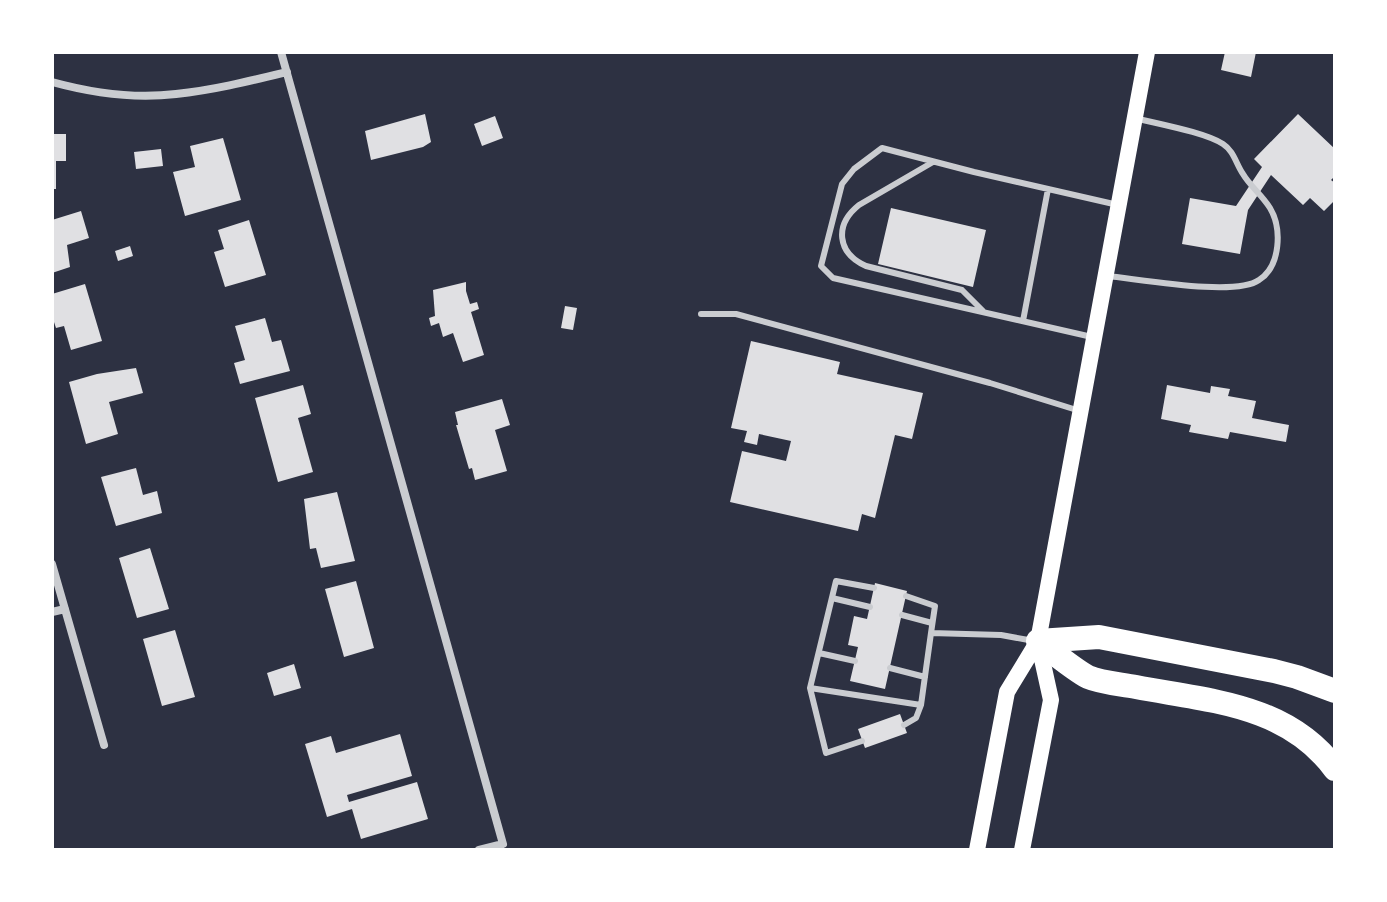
<svg xmlns="http://www.w3.org/2000/svg" width="1387" height="902" font-family="'Open Sans',sans-serif">
<style>
.building{fill:#e0e0e3}
.lines{fill:none;stroke-linecap:round;stroke-linejoin:round}
.service{stroke:#caccd0;stroke-width:6}
.minor{stroke:#caccd0;stroke-width:8}
.secondary{stroke:#fff;stroke-width:16}
.motorway{stroke:#fff;stroke-width:24}
</style>
<rect width="100%" height="100%" fill="#2d3142"/>
<path class="building" d="M 1225,52 L 1256,52 L 1251,77 L 1221,70 Z
M 425,114 L 431,142 L 423,147 L 371,160 L 365,131 Z
M 1298,114 L 1335,149 L 1335,176 L 1331,180 L 1335,183 L 1335,200 L 1324,211 L 1310,198 L 1303,205 L 1271,175 L 1248,210 L 1240,254 L 1182,244 L 1190,198 L 1236,206 L 1262,167 L 1254,159 Z
M 495,116 L 503,138 L 482,146 L 474,124 Z
M 52,134 L 66,134 L 66,161 L 56,161 L 56,189 L 52,189 Z
M 223,138 L 241,200 L 185,216 L 173,172 L 195,167 L 190,146 Z
M 161,149 L 163,166 L 136,169 L 134,152 Z
M 891,208 L 986,230 L 973,287 L 878,264 Z
M 81,211 L 89,238 L 67,245 L 70,267 L 52,273 L 52,220 Z
M 249,220 L 266,275 L 225,287 L 214,252 L 224,249 L 218,230 Z
M 130,246 L 133,256 L 118,261 L 115,251 Z
M 466,282 L 466,291 L 470,304 L 477,302 L 479,309 L 471,312 L 484,355 L 463,362 L 453,333 L 443,337 L 439,323 L 431,326 L 429,318 L 435,316 L 433,290 Z
M 85,284 L 102,341 L 71,350 L 64,326 L 56,328 L 52,316 L 52,294 Z
M 565,306 L 577,308 L 573,330 L 561,328 Z
M 265,318 L 272,342 L 281,340 L 290,371 L 240,384 L 234,363 L 245,360 L 235,326 Z
M 751,341 L 840,362 L 837,374 L 923,393 L 912,439 L 895,435 L 875,518 L 862,514 L 858,531 L 730,502 L 742,451 L 786,461 L 791,441 L 759,434 L 757,445 L 744,442 L 747,431 L 731,428 Z
M 136,368 L 143,393 L 109,402 L 118,434 L 86,444 L 69,382 L 97,374 Z
M 303,385 L 311,414 L 298,418 L 313,472 L 278,482 L 255,398 Z
M 1167,385 L 1210,393 L 1211,386 L 1230,389 L 1228,396 L 1256,401 L 1252,418 L 1289,425 L 1286,442 L 1230,432 L 1228,439 L 1189,432 L 1191,425 L 1161,419 Z
M 502,399 L 510,425 L 495,430 L 507,471 L 475,480 L 472,468 L 469,469 L 456,425 L 458,425 L 455,412 Z
M 136,468 L 143,495 L 157,491 L 162,513 L 116,526 L 101,477 Z
M 337,492 L 355,561 L 321,568 L 316,548 L 310,549 L 304,499 Z
M 150,548 L 169,609 L 137,618 L 119,558 Z
M 356,581 L 374,648 L 344,657 L 325,589 Z
M 875,583 L 907,591 L 885,689 L 850,681 L 858,647 L 848,645 L 854,616 L 867,619 Z
M 175,630 L 195,697 L 162,706 L 143,639 Z
M 294,664 L 301,688 L 274,696 L 267,673 Z
M 900,714 L 907,733 L 865,748 L 858,729 Z
M 400,734 L 412,776 L 347,795 L 349,802 L 417,782 L 428,819 L 361,839 L 352,809 L 327,817 L 305,744 L 331,736 L 336,753 Z"/>
<g class="lines">
<path class="service" d="M 933,162 L 859,205 C 834,225 837,253 866,266 L 962,290 L 983,311
M 1107,276 C 1139,279 1235,297 1259,280 C 1281,266 1282,228 1270,208 C 1262,195 1250,186 1243,174 C 1236,164 1234,151 1223,144 C 1204,132 1158,124 1135,118
M 701,314 L 736,314 L 990,383 L 1080,411
M 1023,321 L 1048,189
M 1092,337 L 833,278 L 821,266 L 842,184 L 854,169 L 882,148 L 974,172 L 1118,205
M 874,588 L 836,581 L 810,688 L 921,705 L 931,633 L 1001,635 L 1034,641
M 906,596 L 935,606 L 931,633
M 832,598 L 870,607
M 902,615 L 932,623
M 819,653 L 855,661
M 890,668 L 925,677
M 810,688 L 826,753 L 862,741
M 904,725 L 916,718 L 921,705"/>
<path class="minor" d="M 281,52 L 503,844 L 479,850
M 52,82 C 92,93 135,99 176,94 C 214,90 250,81 287,72
M 52,564 L 104,745
M 52,612 L 65,609"/>
<path class="secondary" d="M 977,850 L 1007,692 L 1038,641 L 1147,52
M 1022,850 L 1051,700 L 1038,641"/>
<path class="motorway" d="M 1038,641 C 1052,651 1073,669 1088,677 C 1102,683 1121,684 1136,687 C 1209,701 1287,704 1335,769
M 1038,641 L 1099,637 L 1274,671 L 1297,677 L 1335,691"/>
</g>
<rect width="1387" height="902" fill="none" stroke="#ffffff" stroke-width="108"/>
</svg>
